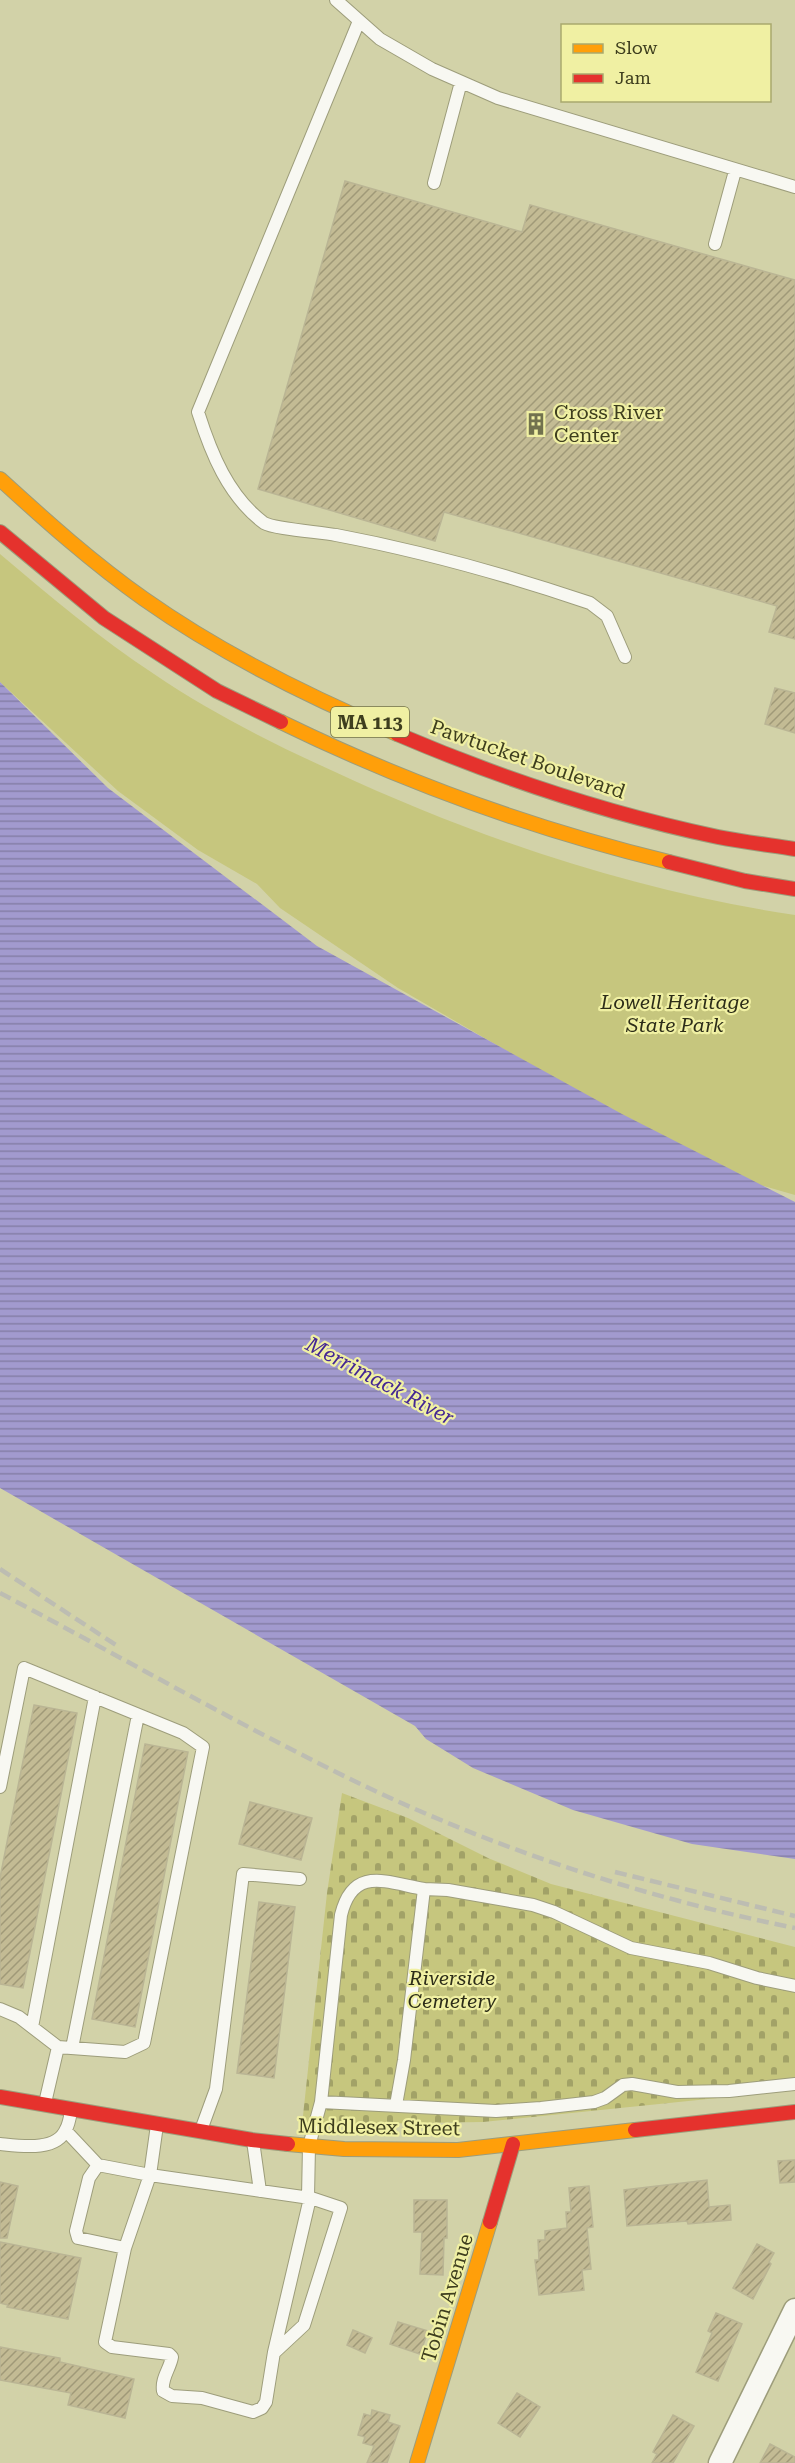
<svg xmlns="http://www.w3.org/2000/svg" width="795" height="2463" font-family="'Roboto Serif',serif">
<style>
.green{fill:#c6c67e}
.cemetery{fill:url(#cemetery-stones)}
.water{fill:url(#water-rules)}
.building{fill:url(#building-hatch);stroke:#bab594;stroke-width:1.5}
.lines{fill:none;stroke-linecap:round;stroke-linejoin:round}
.lane-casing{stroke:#9d9d7b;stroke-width:14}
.street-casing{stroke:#9d9d7b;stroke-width:25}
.slow-casing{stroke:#9d9d7b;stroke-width:16}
.jam-casing{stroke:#9d9d7b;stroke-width:16}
.lane{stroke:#f8f8f2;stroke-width:12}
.street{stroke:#f8f8f2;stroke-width:22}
.slow{stroke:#ff9f0a;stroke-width:14}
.jam{stroke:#e5322d;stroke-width:14}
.rail{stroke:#bdbdb2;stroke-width:4.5;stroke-dasharray:12 6;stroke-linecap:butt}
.labels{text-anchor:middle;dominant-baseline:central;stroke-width:4.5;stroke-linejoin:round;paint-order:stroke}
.shield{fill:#f0f0a3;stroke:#737346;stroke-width:1.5}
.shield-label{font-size:18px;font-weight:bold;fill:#3e3e1e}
.poi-label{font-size:20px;fill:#3e3e1e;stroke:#f0f0a3;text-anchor:start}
.street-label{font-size:20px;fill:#3e3e1e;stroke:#f0f0a3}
.park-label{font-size:20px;font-style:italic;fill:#2d2d19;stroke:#f0f0a3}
.water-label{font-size:21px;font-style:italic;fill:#442794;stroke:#f0f0a3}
</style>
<defs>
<pattern id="cemetery-stones" width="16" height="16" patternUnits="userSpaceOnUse" patternTransform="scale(1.5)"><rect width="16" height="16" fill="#c6c67e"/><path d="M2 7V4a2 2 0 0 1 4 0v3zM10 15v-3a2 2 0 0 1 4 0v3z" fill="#a2a267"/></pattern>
<pattern id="water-rules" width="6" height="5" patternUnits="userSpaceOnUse" patternTransform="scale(1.5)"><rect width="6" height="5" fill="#a29ace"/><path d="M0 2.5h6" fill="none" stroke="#857fa7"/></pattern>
<pattern id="building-hatch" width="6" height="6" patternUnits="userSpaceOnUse" patternTransform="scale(1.5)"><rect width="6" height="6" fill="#c3bb94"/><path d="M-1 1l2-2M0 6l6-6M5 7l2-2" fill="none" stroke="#a09978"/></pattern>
</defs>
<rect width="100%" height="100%" fill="#d2d2a8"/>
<path class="green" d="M 0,554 C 50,596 99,638 154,674 C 210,712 271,743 333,771 C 479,839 635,891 795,915 L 795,1195 L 718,1173 L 398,988 L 280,908 L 257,884 L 198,850 L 118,791 L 0,682 Z"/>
<path class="cemetery" d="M 342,1793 L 408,1818 L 488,1858 L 551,1884 L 795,1947 L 795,2090 L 483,2122 L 302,2125 L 327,1893 Z"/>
<path class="water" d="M 0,682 L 108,788 L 317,946 L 622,1114 L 795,1202 L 795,1859 L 692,1844 L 573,1810 L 473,1768 L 426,1739 L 415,1726 L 0,1488 Z"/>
<path class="building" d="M 345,181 L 522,232 L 530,205 L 795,280 L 795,639 L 769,632 L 777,606 L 444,512 L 435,541 L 258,489 Z
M 775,688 L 795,693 L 795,733 L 765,724 Z
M 34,1705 L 77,1713 L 23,1988 L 0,1984 L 0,1878 Z
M 145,1744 L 188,1752 L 135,2027 L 92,2019 Z
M 250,1802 L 312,1818 L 301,1860 L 239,1844 Z
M 259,1902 L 295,1907 L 274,2078 L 237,2073 Z
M 795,2160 L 795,2182 L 780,2183 L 778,2161 Z
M 707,2180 L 709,2207 L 730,2205 L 731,2220 L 688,2224 L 687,2221 L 627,2226 L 624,2190 Z
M 0,2182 L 18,2186 L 7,2238 L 0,2238 Z
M 589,2186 L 593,2227 L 587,2228 L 591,2269 L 582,2270 L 584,2290 L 539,2295 L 535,2260 L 539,2260 L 538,2240 L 545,2240 L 545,2231 L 567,2228 L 566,2212 L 571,2212 L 569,2188 Z
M 414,2200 L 447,2200 L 447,2238 L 444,2238 L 443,2275 L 420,2274 L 422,2232 L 414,2232 Z
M 0,2242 L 81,2258 L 68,2319 L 7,2307 L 8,2305 L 0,2303 Z
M 757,2244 L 774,2253 L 769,2262 L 771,2264 L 753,2299 L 733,2288 Z
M 716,2313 L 742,2324 L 718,2381 L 696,2372 L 712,2333 L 708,2331 Z
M 398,2322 L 428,2331 L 420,2354 L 390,2344 Z
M 353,2330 L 372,2338 L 365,2353 L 347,2345 Z
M 0,2347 L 60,2358 L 60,2362 L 134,2379 L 125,2418 L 68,2405 L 71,2393 L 0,2380 Z
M 517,2393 L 540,2407 L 520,2437 L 498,2423 Z
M 372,2410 L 390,2415 L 388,2422 L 400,2426 L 387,2463 L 367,2463 L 374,2446 L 363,2443 L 365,2437 L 358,2435 L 364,2414 L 371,2416 Z
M 673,2415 L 694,2426 L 673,2463 L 652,2463 L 657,2454 L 653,2452 Z
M 770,2444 L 795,2457 L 795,2463 L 760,2463 Z"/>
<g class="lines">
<g class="lane-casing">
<path id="lane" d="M 336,0 L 380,39 L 432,69 L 498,98 L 795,187
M 359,21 L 198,412 C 211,453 228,496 264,523 C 274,529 321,532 336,535 C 421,551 507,575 590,603 L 607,616 L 625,657
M 434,183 L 461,82
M 715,244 L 735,171
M 0,1787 L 24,1668 L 183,1733 L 203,1747 L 144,2043 L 125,2052 L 58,2047 L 19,2017 L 0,2009
M 424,1889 L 448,1890 L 533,1905 L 554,1912 L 631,1948 L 709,1963 L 757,1978 L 795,1986
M 32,2027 L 95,1697
M 72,2048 L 138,1715
M 45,2103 L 58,2047
M 396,2105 L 404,2060 L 424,1889 C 385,1882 353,1866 341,1915 L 321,2102 L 496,2111 L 541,2108 L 594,2102 L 605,2098 L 623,2085 L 632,2084 L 677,2092 L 729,2091 L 795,2084
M 201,2130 L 216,2089 L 243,1874 L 300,1879
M 66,2131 L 98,2165
M 253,2141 L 260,2191
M 0,2144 C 20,2146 57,2152 66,2129 C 69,2124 70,2117 71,2111
M 125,2248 L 150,2175 L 310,2198 L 274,2352 L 266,2402 L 262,2408 L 253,2412 L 202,2398 L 172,2396 L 163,2391 C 161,2378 170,2369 172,2357 L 169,2354 L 112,2347 L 105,2342 L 125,2248 L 78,2238 L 76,2231 L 89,2178 L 98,2165 L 150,2175 L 157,2125
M 275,2352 L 304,2325 L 341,2208 L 308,2197 L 309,2146 L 321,2102"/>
</g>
<g class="street-casing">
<path id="street" d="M 720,2463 L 795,2310"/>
</g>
<g class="slow-casing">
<path id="slow" d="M 0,479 C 46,521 93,563 144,599 C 222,654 309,697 397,734
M 281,722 C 406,783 533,829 669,862
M 288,2144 L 344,2149 L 458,2150 L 635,2130
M 417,2463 L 490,2222"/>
</g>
<g class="jam-casing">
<path id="jam" d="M 0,532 L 104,618 L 217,691 L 281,722
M 397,734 C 500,778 609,814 718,837 C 744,842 769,845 795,849
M 669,862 L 745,881 L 795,889
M 0,2097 L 252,2140 L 288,2144
M 635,2130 L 795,2112
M 490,2222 L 513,2144"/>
</g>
<use href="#lane" class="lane"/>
<use href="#street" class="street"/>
<use href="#slow" class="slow"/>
<use href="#jam" class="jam"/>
<path class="rail" d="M 0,1569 L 119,1647
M 0,1593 C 110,1651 218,1713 328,1768 C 474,1842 635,1896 795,1928
M 615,1872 L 795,1916"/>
</g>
<defs>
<g id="building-bare" transform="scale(1.8)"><path d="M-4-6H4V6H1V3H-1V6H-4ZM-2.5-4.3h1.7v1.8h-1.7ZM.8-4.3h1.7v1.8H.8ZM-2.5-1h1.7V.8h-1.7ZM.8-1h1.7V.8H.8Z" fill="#72724e" stroke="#f0f0a3" stroke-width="2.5" paint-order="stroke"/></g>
</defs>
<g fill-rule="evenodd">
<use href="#building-bare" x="536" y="424"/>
</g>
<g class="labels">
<rect class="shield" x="331" y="707" width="78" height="30" rx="4.5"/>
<g class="shield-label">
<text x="370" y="722">MA 113</text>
</g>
<g class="poi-label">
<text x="554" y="412">Cross River<tspan x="554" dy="23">Center</tspan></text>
</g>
<g class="street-label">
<text transform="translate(528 759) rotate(19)">Pawtucket Boulevard</text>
<text transform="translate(379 2127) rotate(1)">Middlesex Street</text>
<text transform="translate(447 2298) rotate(-73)">Tobin Avenue</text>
</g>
<g class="park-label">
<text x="675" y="1002">Lowell Heritage<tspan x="675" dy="23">State Park</tspan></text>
<text x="452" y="1978">Riverside<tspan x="452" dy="23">Cemetery</tspan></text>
</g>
<g class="water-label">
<text transform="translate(380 1381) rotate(28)">Merrimack River</text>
</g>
</g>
<rect x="561" y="24" width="210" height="78" fill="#f0f0a3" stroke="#a9a96e" stroke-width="1.5"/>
<rect x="573" y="44" width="30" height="9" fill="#ff9f0a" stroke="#a9a96e" stroke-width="1.5"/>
<text x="615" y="54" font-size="18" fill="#3e3e1e">Slow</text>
<rect x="573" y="74" width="30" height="9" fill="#e5322d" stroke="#a9a96e" stroke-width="1.5"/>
<text x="615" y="84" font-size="18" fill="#3e3e1e">Jam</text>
</svg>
